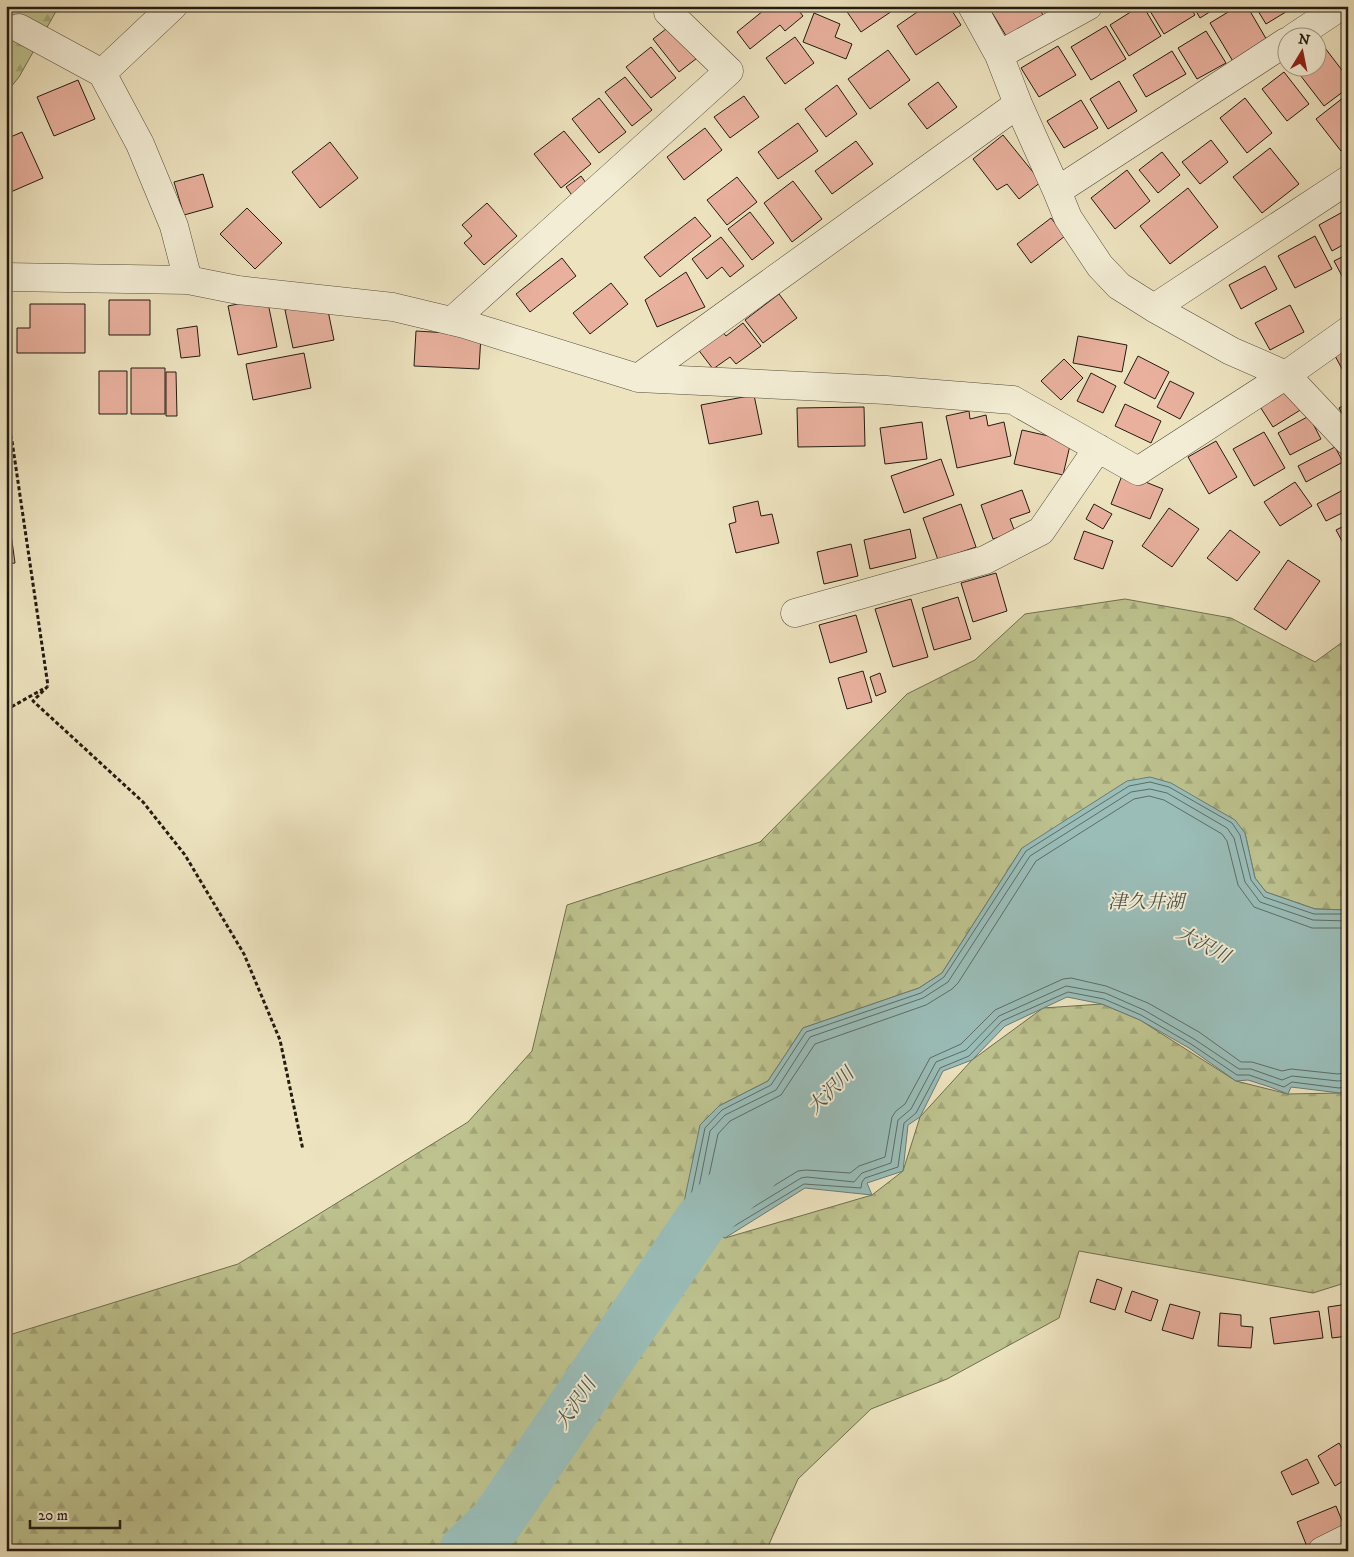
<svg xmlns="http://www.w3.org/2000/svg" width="1354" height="1557" font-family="'IM FELL DW Pica','Noto Serif JP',serif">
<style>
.forest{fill:url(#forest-firs);stroke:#706e50}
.water{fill:#9abdb8;stroke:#6a7c76}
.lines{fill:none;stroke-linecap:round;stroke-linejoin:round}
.shore{stroke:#5e6c65;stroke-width:1}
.river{stroke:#9abdb8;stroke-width:54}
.building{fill:#e8b09d;stroke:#231b12}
.minor-casing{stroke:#564d3d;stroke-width:29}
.path{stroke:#231b12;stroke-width:3;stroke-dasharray:4 2.5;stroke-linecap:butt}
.minor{stroke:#f3edd5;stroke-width:28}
.labels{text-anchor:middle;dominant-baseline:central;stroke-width:4;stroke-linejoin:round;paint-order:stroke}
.water-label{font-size:19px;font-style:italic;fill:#4d544c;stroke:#f3edd5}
</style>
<defs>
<pattern id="forest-firs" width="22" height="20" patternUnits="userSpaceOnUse" patternTransform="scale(1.25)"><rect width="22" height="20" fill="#bdc28e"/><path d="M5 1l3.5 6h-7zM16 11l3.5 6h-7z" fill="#a2a679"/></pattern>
</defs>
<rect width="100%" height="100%" fill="#ede3bf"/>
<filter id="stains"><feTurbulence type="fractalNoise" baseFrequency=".004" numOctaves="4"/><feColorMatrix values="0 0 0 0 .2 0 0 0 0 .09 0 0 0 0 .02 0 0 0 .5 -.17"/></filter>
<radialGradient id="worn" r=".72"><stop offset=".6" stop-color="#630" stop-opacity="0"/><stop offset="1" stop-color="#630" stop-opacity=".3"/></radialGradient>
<path class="forest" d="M 6,6 L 59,6 L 19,77 L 6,93 Z
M 1125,599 L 1231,618 L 1315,662 L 1348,638 L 1348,910 L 1315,909 L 1266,892 L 1255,878 L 1245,833 L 1022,848 L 942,973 L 919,988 L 803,1028 L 768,1081 L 719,1106 L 701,1221 L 725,1238 L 872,1195 L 903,1171 L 920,1117 L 972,1060 L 1043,1008 L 1102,1004 L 1140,1020 L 1236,1081 L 1288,1094 L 1340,1093 L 1348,1090 L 1348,1282 L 1313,1293 L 1079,1251 L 1059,1318 L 947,1379 L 871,1409 L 798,1479 L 766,1551 L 6,1551 L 6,1336 L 238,1264 L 468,1122 L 532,1051 L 567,905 L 760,842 L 907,694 L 975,660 L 1025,614 Z"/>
<path class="water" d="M 1150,777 L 1171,783 L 1235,820 L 1245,833 L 1255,878 L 1266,892 L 1315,909 L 1348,910 L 1348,1090 L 1340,1093 L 1291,1087 L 1288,1094 L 1270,1087 L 1248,1080 L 1236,1081 L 1189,1048 L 1140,1020 L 1102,1004 L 1067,997 L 1005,1026 L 972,1060 L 943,1071 L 920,1117 L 908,1125 L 903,1171 L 867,1183 L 872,1195 L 805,1188 L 725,1238 L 683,1207 L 700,1125 L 719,1106 L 768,1081 L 803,1028 L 919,988 L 942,973 L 1022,848 L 1127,781 Z"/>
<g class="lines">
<path class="shore" d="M 1348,914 L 1314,914 L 1264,897 L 1251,880 L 1240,835 L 1232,823 L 1169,787 L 1150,782 L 1129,786 L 1026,851 L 944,977 L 921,993 L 806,1032 L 771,1085 L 722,1110 L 705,1128 L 689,1205 L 704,1217 L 726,1231 L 804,1184 L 861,1188 L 862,1182 L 865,1178 L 898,1167 L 904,1123 L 916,1113 L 940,1068 L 969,1056 L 1002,1021 L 1068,992 L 1104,999 L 1141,1015 L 1191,1044 L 1237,1075 L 1249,1075 L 1284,1087 L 1292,1082 L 1339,1088 L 1348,1086
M 1348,921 L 1313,920 L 1260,902 L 1245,882 L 1234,838 L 1227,828 L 1167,793 L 1150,789 L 1131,792 L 1030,856 L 948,982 L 923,998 L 810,1037 L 776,1090 L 725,1115 L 710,1131 L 696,1202 L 708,1212 L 726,1224 L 801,1178 L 807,1177 L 854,1182 L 862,1173 L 891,1163 L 898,1120 L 911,1109 L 936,1062 L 966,1050 L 999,1016 L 1066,986 L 1105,993 L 1144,1010 L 1194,1039 L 1239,1069 L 1251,1069 L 1282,1080 L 1292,1076 L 1338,1081 L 1348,1080
M 1348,928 L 1312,928 L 1254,907 L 1238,885 L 1227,841 L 1222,834 L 1164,800 L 1149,796 L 1134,799 L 1036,861 L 958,983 L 952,989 L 926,1005 L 815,1044 L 781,1095 L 730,1121 L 718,1134 L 704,1199 L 726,1215 L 798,1171 L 806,1170 L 850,1173 L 859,1166 L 885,1157 L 892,1117 L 896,1111 L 905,1104 L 930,1058 L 961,1044 L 995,1010 L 1063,979 L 1071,978 L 1106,986 L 1148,1003 L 1199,1032 L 1241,1062 L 1252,1062 L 1282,1071 L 1291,1069 L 1338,1074 L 1348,1072"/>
<path class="river" d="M 466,1551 L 496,1522 L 701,1221 L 753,1169"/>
</g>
<path class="building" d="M 769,6 L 779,6 L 783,11 L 788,6 L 795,6 L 803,16 L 785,31 L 780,25 L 750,49 L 737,32 Z
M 843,6 L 897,6 L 898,7 L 861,32 Z
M 926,6 L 949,6 L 961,25 L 916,55 L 897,26 Z
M 988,6 L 1038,6 L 1044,17 L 1008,39 Z
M 1140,6 L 1143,6 L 1161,36 L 1129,56 L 1110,25 Z
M 1147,6 L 1189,6 L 1195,15 L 1164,34 Z
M 1193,6 L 1219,6 L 1200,18 Z
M 1238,6 L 1247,6 L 1268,42 L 1234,63 L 1210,23 Z
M 1255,6 L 1294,6 L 1294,7 L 1266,24 Z
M 814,13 L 840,24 L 835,37 L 852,44 L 846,59 L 803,42 Z
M 675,22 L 701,55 L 679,72 L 653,39 Z
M 1106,26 L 1126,59 L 1091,80 L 1071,47 Z
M 1206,31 L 1226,63 L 1197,79 L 1178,48 Z
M 795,37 L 814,63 L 785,84 L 766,58 Z
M 1058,46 L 1076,75 L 1039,97 L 1021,68 Z
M 651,47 L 676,78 L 651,98 L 626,67 Z
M 1325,48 L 1348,78 L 1348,88 L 1324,106 L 1297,71 L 1301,68 L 1316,68 L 1316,55 Z
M 888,50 L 910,80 L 870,109 L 848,79 Z
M 1172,51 L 1186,74 L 1146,97 L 1133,75 Z
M 1284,72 L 1309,104 L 1287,121 L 1262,89 Z
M 625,77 L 652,110 L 632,126 L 605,92 Z
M 78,80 L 95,119 L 54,136 L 37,97 Z
M 1119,81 L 1137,111 L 1108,129 L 1090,99 Z
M 938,82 L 957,107 L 927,129 L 908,104 Z
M 837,85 L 857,114 L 826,137 L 805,109 Z
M 1348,94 L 1348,145 L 1341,151 L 1316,119 Z
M 744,96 L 759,117 L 730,138 L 714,117 Z
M 599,98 L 626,132 L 599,153 L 572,119 Z
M 1245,98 L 1272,133 L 1247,153 L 1220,118 Z
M 1081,100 L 1098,128 L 1064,148 L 1047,121 Z
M 798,123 L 818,151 L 778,179 L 758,152 Z
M 705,128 L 722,150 L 684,180 L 667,157 Z
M 564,131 L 591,164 L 561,188 L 534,154 Z
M 22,132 L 43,178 L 6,194 L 6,139 Z
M 1003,135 L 1041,182 L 1019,199 L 1007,184 L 997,190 L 973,159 Z
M 1211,140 L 1228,162 L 1200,184 L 1182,162 Z
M 856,141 L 873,164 L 832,194 L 815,171 Z
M 330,142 L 358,178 L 320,208 L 292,172 Z
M 1270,148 L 1299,184 L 1262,213 L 1233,177 Z
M 1162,152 L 1180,175 L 1158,193 L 1139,170 Z
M 1127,170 L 1150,201 L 1115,229 L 1091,198 Z
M 203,174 L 213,207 L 184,215 L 174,182 Z
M 581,176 L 589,187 L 574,198 L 566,187 Z
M 737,177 L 757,202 L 727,225 L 707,200 Z
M 793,181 L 822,219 L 792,242 L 764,203 Z
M 1188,188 L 1218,227 L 1170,264 L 1140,226 Z
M 487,203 L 517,236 L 484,265 L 464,243 L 472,236 L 462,225 Z
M 247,208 L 282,243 L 255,269 L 220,234 Z
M 1348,209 L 1348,242 L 1332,251 L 1319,225 Z
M 750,212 L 774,243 L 752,260 L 728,229 Z
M 695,217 L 711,236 L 660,277 L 644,257 Z
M 1051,218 L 1065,236 L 1031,263 L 1017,244 Z
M 1315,236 L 1332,269 L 1295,288 L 1278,256 Z
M 721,237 L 744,266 L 730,277 L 722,267 L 707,279 L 692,259 Z
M 1348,254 L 1348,287 L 1334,261 Z
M 562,258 L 576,276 L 530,312 L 516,294 Z
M 1265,266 L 1277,289 L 1241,309 L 1229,285 Z
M 686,272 L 705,307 L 657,327 L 645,300 Z
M 611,283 L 628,304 L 590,334 L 573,313 Z
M 779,294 L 797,318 L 763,343 L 745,320 Z
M 267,298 L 277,347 L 238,355 L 228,306 Z
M 109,300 L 150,300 L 150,335 L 109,335 Z
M 326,301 L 334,340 L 293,348 L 285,310 Z
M 30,304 L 85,304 L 85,353 L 17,353 L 17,328 L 30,328 Z
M 1290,305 L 1304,332 L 1270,350 L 1255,323 Z
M 743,323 L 761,346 L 736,364 L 730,357 L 713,369 L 697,348 L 722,331 L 726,336 Z
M 197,326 L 200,356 L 181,358 L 177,329 Z
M 416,331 L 481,335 L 479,369 L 414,366 Z
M 1078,336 L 1127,345 L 1122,372 L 1073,363 Z
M 1348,347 L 1348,380 L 1334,354 Z
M 304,353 L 311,388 L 253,400 L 246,364 Z
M 1138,356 L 1169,372 L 1155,399 L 1124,383 Z
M 1064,359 L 1083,378 L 1061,400 L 1041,381 Z
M 131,368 L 165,368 L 165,414 L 131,414 Z
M 99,371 L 127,371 L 127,414 L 99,414 Z
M 166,372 L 176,372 L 177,416 L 166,416 Z
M 1091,373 L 1116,386 L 1103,413 L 1077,401 Z
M 1170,381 L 1194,393 L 1180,419 L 1157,407 Z
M 1285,384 L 1302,409 L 1273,427 L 1257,402 Z
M 754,395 L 762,434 L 709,444 L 701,405 Z
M 1348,403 L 1348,423 L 1339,408 Z
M 1125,404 L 1161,421 L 1151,443 L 1115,426 Z
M 864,407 L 865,446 L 798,447 L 797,408 Z
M 969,411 L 970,419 L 986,415 L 988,426 L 1004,422 L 1011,456 L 957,468 L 946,416 Z
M 1309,416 L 1321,439 L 1290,455 L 1278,433 Z
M 922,422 L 927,459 L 885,464 L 880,428 Z
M 1022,430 L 1071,441 L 1063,475 L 1014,464 Z
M 1264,432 L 1285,468 L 1254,486 L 1233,449 Z
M 1216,441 L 1237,477 L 1209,494 L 1188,457 Z
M 1335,447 L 1343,462 L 1306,482 L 1298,466 Z
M 941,459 L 954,495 L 904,513 L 891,476 Z
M 1123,473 L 1163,489 L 1150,519 L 1111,504 Z
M 1295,482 L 1312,506 L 1280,526 L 1264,502 Z
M 1022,490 L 1030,512 L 1010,519 L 1015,532 L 993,539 L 981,505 Z
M 1343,490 L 1348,498 L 1348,510 L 1326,521 L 1317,504 Z
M 758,501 L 761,516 L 772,514 L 779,543 L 736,553 L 729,524 L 736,522 L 733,507 Z
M 961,504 L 976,547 L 938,560 L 923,518 Z
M 1094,504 L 1112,514 L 1103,529 L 1086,519 Z
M 1169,508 L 1199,529 L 1172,567 L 1142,546 Z
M 8,512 L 15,563 L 6,564 L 6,513 Z
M 1348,524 L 1348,552 L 1336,530 Z
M 910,529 L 916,558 L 870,569 L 864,540 Z
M 1230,530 L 1260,552 L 1237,581 L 1207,558 Z
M 1084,531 L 1113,541 L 1103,569 L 1074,559 Z
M 851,544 L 858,576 L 824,584 L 817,552 Z
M 1288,560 L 1320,581 L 1286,630 L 1254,609 Z
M 996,573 L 1007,611 L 973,622 L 961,583 Z
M 958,597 L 971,639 L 934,650 L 922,608 Z
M 911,599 L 928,657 L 893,667 L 875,609 Z
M 856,615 L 867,652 L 830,663 L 819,625 Z
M 863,671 L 872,702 L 847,709 L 838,678 Z
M 880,673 L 886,692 L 876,696 L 870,677 Z
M 1097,1279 L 1122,1288 L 1115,1310 L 1090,1302 Z
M 1132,1291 L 1158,1300 L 1151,1321 L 1125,1312 Z
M 1170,1304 L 1200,1312 L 1193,1339 L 1162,1330 Z
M 1348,1304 L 1348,1336 L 1332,1338 L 1328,1307 Z
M 1319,1311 L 1323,1338 L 1274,1344 L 1270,1318 Z
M 1220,1313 L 1241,1315 L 1241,1326 L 1253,1327 L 1251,1348 L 1218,1346 Z
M 1339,1443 L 1348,1459 L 1348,1478 L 1335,1486 L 1318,1456 Z
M 1307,1459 L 1319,1483 L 1292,1495 L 1281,1472 Z
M 1336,1506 L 1347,1533 L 1308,1549 L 1297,1522 Z"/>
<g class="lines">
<g class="minor-casing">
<path id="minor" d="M 19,28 L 102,73 L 140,144 L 174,226 L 188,280
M 1293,38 L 1341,6
M 999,55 L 1088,6
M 102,73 L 173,6
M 1018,104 L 1057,191 L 1068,218 L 1100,266 L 1119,286 L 1154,308 L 1348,180
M 1057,191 L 1286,42
M 6,277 L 188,280 L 238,290 L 393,307 L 464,324 L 638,378 L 886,390 L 1013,400 L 1138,471 L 1286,375 L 1348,331
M 1154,308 L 1231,351 L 1286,375 L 1348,441
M 452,321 L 729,71 L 668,12
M 638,378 L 1018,104 L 999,55 L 972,6
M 795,613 L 985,560 L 1041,531 L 1098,448
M 1322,1551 L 1348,1538"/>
</g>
<path class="path" d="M 6,416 L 12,441 L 48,686
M 48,686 L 33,701 L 143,802 L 185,855 L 244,954 L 280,1040 L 303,1150
M 6,710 L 43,689"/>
<use href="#minor" class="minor"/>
</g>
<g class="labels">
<g class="water-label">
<text x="1146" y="902">津久井湖</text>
<text transform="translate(1203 945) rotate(28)">大沢川</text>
<text transform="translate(831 1091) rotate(-45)">大沢川</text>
<text transform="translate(576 1404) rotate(-56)">大沢川</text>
</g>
</g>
<rect width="1354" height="1557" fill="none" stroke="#ede3bf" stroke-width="25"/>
<rect x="8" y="8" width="1339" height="1542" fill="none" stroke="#231b12" stroke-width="2.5"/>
<rect x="12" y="12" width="1329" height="1532" fill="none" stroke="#231b12"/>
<g transform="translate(1302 52) rotate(10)"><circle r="24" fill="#f3edd5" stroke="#a09987"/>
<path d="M0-4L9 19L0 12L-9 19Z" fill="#8f2418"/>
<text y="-8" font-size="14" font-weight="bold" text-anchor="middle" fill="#231b12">N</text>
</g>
<path d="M30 1520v8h90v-8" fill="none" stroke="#231b12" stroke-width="2.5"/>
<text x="38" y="1520" font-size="15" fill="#231b12" stroke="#f3edd5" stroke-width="4" paint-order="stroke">20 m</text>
<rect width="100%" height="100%" filter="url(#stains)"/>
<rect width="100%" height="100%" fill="url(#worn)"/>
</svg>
